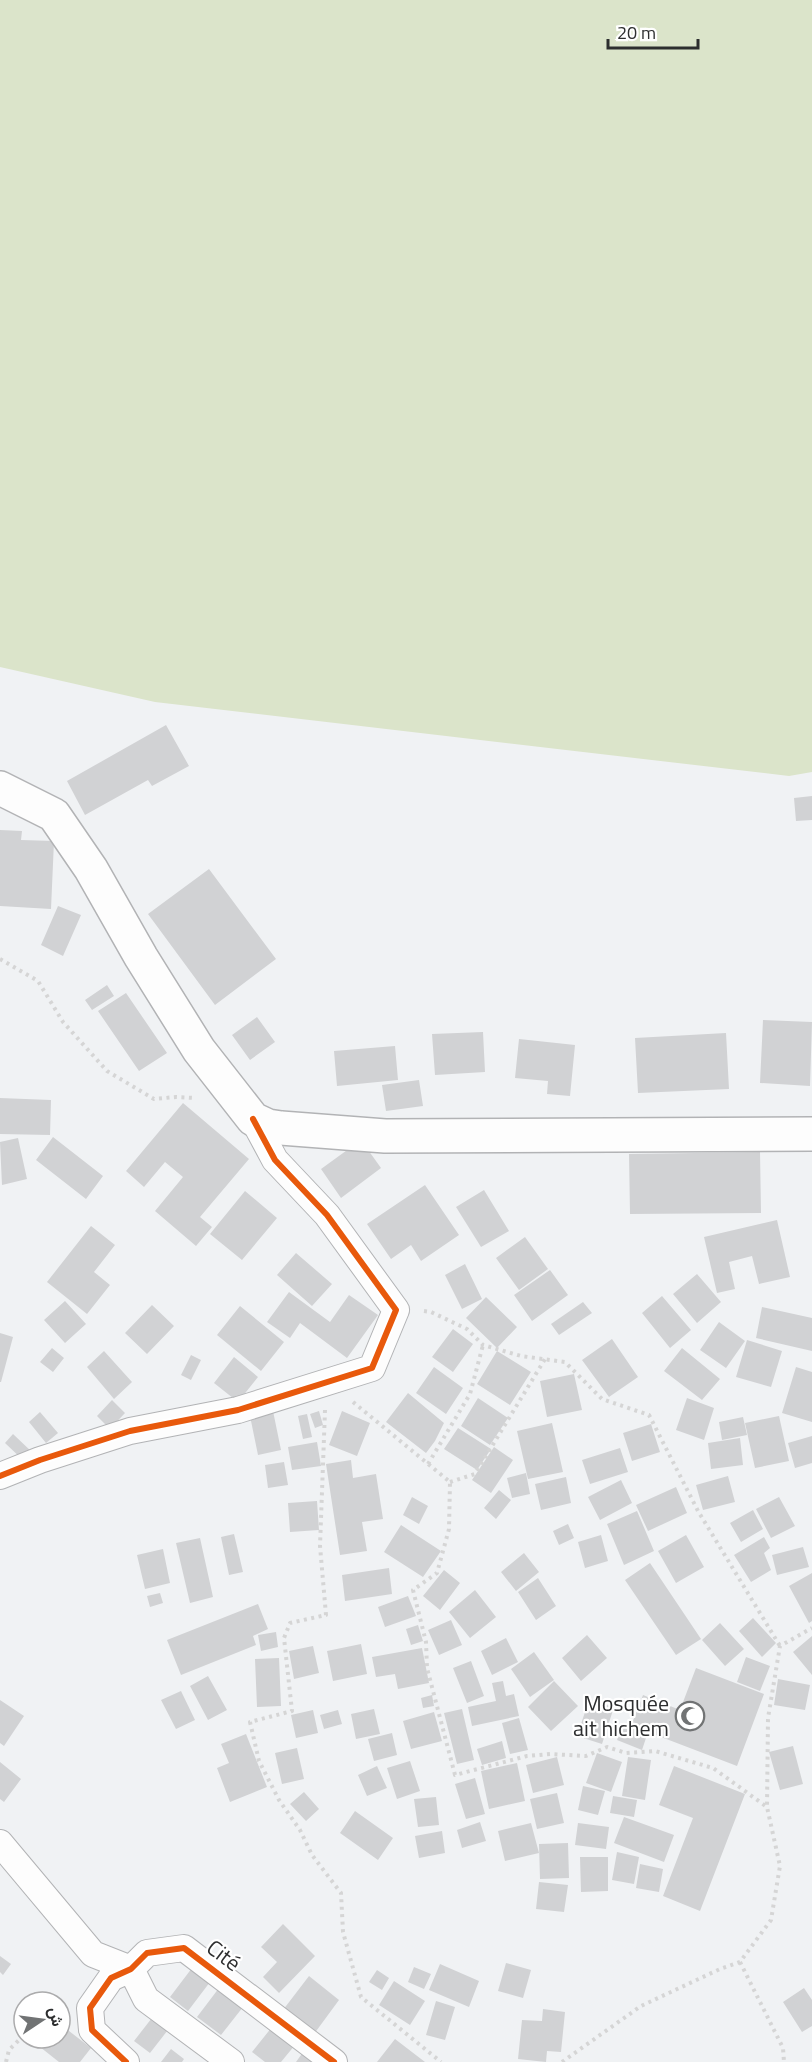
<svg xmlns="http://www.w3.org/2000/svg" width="812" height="2062" font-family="'Titillium Web',Vazirmatn,sans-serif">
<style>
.green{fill:#dbe4ca}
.building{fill:#d1d2d4}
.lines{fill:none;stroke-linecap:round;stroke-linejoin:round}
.street-casing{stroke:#b2b3b5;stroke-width:28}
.secondary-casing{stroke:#b2b3b5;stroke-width:36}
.path{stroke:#d5d5d5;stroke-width:4;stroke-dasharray:3 4.5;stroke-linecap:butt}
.street{stroke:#fdfdfd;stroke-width:26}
.secondary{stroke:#fdfdfd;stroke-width:33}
.cycleway-casing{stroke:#fff;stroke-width:10}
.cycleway{stroke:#e8590c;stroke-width:6}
.labels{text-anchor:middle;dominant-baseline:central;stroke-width:4.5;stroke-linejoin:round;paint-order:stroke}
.poi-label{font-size:22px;fill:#2d2e2f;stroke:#fff;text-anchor:end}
.street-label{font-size:22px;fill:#2d2e2f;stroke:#fff}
</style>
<rect width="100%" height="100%" fill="#f0f2f4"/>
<path class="green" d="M 0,0 L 812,0 L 812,772 L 789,776 L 155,702 L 0,667 Z"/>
<path class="building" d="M 166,725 L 189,766 L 152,786 L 148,780 L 85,815 L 67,781 Z
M 812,796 L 812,820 L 796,821 L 794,798 Z
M 0,830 L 22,831 L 21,840 L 54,841 L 51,909 L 0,906 Z
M 209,869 L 276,959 L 215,1005 L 148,914 Z
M 58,906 L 81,915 L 63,956 L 41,945 Z
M 107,985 L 114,996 L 92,1010 L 85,1000 Z
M 126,993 L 167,1053 L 139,1071 L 98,1011 Z
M 257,1017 L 275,1042 L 250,1060 L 232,1035 Z
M 763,1020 L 812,1022 L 810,1086 L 760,1083 Z
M 483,1032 L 485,1072 L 435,1075 L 432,1034 Z
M 726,1033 L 729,1089 L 638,1093 L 635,1038 Z
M 519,1039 L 575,1045 L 570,1096 L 547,1094 L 548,1081 L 515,1078 Z
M 395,1046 L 398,1080 L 337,1086 L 334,1051 Z
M 419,1080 L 423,1106 L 386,1111 L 382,1085 Z
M 0,1098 L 51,1100 L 50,1135 L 0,1134 Z
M 183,1103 L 249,1159 L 200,1217 L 212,1227 L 196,1246 L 155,1211 L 183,1177 L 165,1162 L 144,1187 L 126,1171 Z
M 53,1137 L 103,1176 L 86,1199 L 36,1160 Z
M 18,1138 L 27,1179 L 2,1185 L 0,1142 Z
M 361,1140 L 381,1168 L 341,1198 L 321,1169 Z
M 760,1152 L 761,1213 L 630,1214 L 629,1154 Z
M 425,1185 L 459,1235 L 421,1261 L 411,1245 L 391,1259 L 367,1224 Z
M 484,1190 L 509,1231 L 481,1247 L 456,1207 Z
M 245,1191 L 277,1218 L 242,1260 L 210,1234 Z
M 777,1220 L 790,1277 L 759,1284 L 752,1256 L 729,1262 L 735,1289 L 717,1293 L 704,1237 Z
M 91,1226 L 115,1245 L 94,1272 L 110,1285 L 87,1314 L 47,1282 Z
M 525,1237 L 548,1269 L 519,1290 L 496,1258 Z
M 296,1253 L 332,1284 L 312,1306 L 277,1275 Z
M 465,1264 L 482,1299 L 462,1309 L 445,1275 Z
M 550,1270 L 568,1295 L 532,1321 L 514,1295 Z
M 697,1274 L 721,1302 L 697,1323 L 673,1294 Z
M 289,1292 L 330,1322 L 349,1295 L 378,1315 L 347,1358 L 300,1323 L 290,1338 L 267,1322 Z
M 662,1296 L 691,1330 L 670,1348 L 642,1313 Z
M 486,1297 L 517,1327 L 497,1348 L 466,1318 Z
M 65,1301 L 86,1324 L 65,1343 L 44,1320 Z
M 583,1302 L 592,1313 L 559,1335 L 551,1324 Z
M 152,1305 L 174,1326 L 147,1354 L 125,1333 Z
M 240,1306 L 284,1342 L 261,1371 L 217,1335 Z
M 762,1307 L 812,1318 L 812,1351 L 756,1338 Z
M 719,1322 L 745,1341 L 726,1368 L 700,1350 Z
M 453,1329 L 473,1344 L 453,1372 L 432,1357 Z
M 0,1333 L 13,1337 L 1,1382 L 0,1382 Z
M 612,1339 L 638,1377 L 609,1397 L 582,1360 Z
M 747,1340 L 782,1351 L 771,1387 L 736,1377 Z
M 52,1348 L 64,1358 L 53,1372 L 40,1362 Z
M 682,1348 L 720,1379 L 702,1400 L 664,1371 Z
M 104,1351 L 132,1382 L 114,1399 L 87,1367 Z
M 497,1351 L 531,1372 L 510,1405 L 477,1384 Z
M 191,1355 L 201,1360 L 191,1380 L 181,1375 Z
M 234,1357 L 258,1377 L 238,1402 L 214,1383 Z
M 434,1367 L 463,1388 L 446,1414 L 416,1393 Z
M 796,1367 L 812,1372 L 812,1422 L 782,1413 Z
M 574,1374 L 582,1410 L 547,1417 L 540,1381 Z
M 408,1393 L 444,1423 L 435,1441 L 426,1453 L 386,1422 Z
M 478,1398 L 508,1418 L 490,1445 L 461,1426 Z
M 687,1398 L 714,1408 L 704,1440 L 676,1430 Z
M 112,1400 L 125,1413 L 110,1429 L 97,1416 Z
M 273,1411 L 281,1450 L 258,1455 L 250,1416 Z
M 319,1411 L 323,1425 L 315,1428 L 310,1414 Z
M 342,1411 L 370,1423 L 357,1456 L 329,1445 Z
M 40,1412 L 58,1433 L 46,1443 L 29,1422 Z
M 307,1414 L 312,1437 L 303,1439 L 298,1416 Z
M 779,1416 L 789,1461 L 755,1468 L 745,1423 Z
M 743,1417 L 747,1435 L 722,1440 L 719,1422 Z
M 552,1423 L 563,1472 L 528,1479 L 517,1431 Z
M 651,1424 L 660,1452 L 632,1461 L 623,1433 Z
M 458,1428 L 491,1449 L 477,1470 L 444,1449 Z
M 13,1434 L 33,1453 L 25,1462 L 5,1443 Z
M 812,1436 L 812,1463 L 795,1468 L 788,1443 Z
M 740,1438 L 743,1465 L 711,1469 L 708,1443 Z
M 317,1442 L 321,1466 L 292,1470 L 288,1447 Z
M 494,1447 L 513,1460 L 491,1493 L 472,1480 Z
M 620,1448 L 628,1472 L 590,1484 L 582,1460 Z
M 351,1460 L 353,1478 L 376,1474 L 383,1519 L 362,1522 L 367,1551 L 340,1555 L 326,1464 Z
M 284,1462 L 288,1485 L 268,1488 L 265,1465 Z
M 526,1473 L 530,1494 L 512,1498 L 507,1478 Z
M 728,1476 L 735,1502 L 703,1510 L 696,1485 Z
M 566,1477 L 571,1503 L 541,1510 L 535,1484 Z
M 621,1480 L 632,1503 L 600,1520 L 588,1497 Z
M 676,1487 L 687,1513 L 648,1531 L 636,1505 Z
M 499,1490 L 511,1500 L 496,1519 L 484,1508 Z
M 412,1497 L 428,1506 L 419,1524 L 403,1515 Z
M 779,1497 L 795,1526 L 771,1538 L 756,1509 Z
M 317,1501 L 319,1530 L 290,1532 L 288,1503 Z
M 753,1510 L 763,1529 L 741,1542 L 730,1523 Z
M 637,1511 L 654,1551 L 624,1565 L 607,1524 Z
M 568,1524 L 574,1538 L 559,1545 L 553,1531 Z
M 401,1525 L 441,1551 L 423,1577 L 384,1552 Z
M 234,1534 L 243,1572 L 229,1575 L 221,1537 Z
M 601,1535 L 608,1561 L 585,1568 L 578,1542 Z
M 686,1535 L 704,1567 L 676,1583 L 658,1551 Z
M 764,1537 L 770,1548 L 764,1553 L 771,1570 L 751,1582 L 734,1555 Z
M 200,1538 L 213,1597 L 190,1603 L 176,1543 Z
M 803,1547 L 809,1567 L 777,1575 L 772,1555 Z
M 163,1549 L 170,1583 L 145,1589 L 137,1555 Z
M 524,1553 L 539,1572 L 516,1591 L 501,1572 Z
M 650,1563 L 701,1639 L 676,1655 L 625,1580 Z
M 389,1568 L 392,1594 L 345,1601 L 342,1575 Z
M 444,1570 L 460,1583 L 440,1610 L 423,1596 Z
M 812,1573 L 812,1621 L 809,1623 L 789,1586 Z
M 538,1578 L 556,1606 L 536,1620 L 518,1592 Z
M 475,1590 L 496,1617 L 470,1638 L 449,1612 Z
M 160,1593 L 163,1603 L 150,1607 L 147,1596 Z
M 408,1596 L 416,1616 L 385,1627 L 378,1607 Z
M 258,1604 L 268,1629 L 253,1636 L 256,1645 L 181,1675 L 167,1640 Z
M 753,1618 L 776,1643 L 762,1657 L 739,1631 Z
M 451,1620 L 462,1645 L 439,1655 L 428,1630 Z
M 720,1623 L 744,1649 L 725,1666 L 702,1640 Z
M 418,1625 L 423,1641 L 411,1645 L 406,1629 Z
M 276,1632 L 278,1647 L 261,1651 L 258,1635 Z
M 587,1635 L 607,1658 L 581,1681 L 562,1658 Z
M 812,1636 L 812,1675 L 793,1652 Z
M 506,1638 L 518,1662 L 492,1675 L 481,1651 Z
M 361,1644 L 367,1674 L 333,1681 L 327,1651 Z
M 313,1646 L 319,1673 L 294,1679 L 289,1651 Z
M 422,1648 L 429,1683 L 398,1689 L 395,1674 L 376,1677 L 372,1657 Z
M 534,1652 L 554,1680 L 530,1697 L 511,1669 Z
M 746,1657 L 770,1666 L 760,1691 L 737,1682 Z
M 279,1658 L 281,1706 L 257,1707 L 255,1659 Z
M 471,1661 L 484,1696 L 467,1703 L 453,1668 Z
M 696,1668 L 764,1694 L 737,1766 L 648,1732 L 642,1750 L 617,1740 L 623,1724 L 631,1726 L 643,1695 L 680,1710 Z
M 208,1676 L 227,1710 L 208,1720 L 190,1686 Z
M 778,1679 L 810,1685 L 805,1710 L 774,1705 Z
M 503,1681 L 506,1696 L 514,1694 L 519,1716 L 472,1726 L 468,1707 L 496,1701 L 492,1683 Z
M 554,1681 L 578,1706 L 551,1731 L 528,1707 Z
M 181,1691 L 195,1720 L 176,1729 L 161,1700 Z
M 432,1695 L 434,1706 L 423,1708 L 421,1698 Z
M 0,1700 L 24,1716 L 4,1746 L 0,1743 Z
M 589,1700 L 614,1707 L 602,1744 L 577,1736 Z
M 374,1709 L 380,1734 L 356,1739 L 351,1714 Z
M 462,1709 L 474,1760 L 457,1764 L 444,1713 Z
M 313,1710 L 318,1733 L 296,1738 L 291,1715 Z
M 338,1710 L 342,1724 L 324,1729 L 320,1715 Z
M 434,1712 L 442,1741 L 411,1749 L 403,1721 Z
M 519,1718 L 528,1750 L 510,1754 L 502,1723 Z
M 392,1733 L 397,1755 L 374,1761 L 368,1739 Z
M 246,1734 L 267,1787 L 230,1802 L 217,1768 L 229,1763 L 221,1744 Z
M 502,1741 L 506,1758 L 482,1765 L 477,1749 Z
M 793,1746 L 803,1784 L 780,1790 L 769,1752 Z
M 297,1748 L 304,1779 L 282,1784 L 275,1753 Z
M 597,1753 L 622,1762 L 611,1792 L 586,1783 Z
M 557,1757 L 564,1785 L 533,1793 L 526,1765 Z
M 628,1757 L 651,1760 L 645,1800 L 622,1796 Z
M 410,1761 L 420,1791 L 397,1799 L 387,1768 Z
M 0,1762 L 21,1779 L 4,1802 L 0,1799 Z
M 517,1763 L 525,1801 L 489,1809 L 481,1771 Z
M 377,1766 L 387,1788 L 367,1796 L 358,1775 Z
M 674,1766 L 745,1794 L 700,1911 L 663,1896 L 693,1818 L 659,1805 Z
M 475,1778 L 485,1814 L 466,1819 L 455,1784 Z
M 583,1786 L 605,1791 L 598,1815 L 578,1810 Z
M 304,1792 L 319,1809 L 306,1821 L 290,1804 Z
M 557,1793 L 564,1823 L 537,1829 L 530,1799 Z
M 613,1796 L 637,1800 L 634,1817 L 610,1813 Z
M 436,1797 L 439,1825 L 418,1827 L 414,1799 Z
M 355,1811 L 393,1838 L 378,1860 L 340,1833 Z
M 624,1817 L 674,1835 L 664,1862 L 614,1843 Z
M 480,1822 L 486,1841 L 462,1848 L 457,1830 Z
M 531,1823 L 539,1853 L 505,1861 L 498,1831 Z
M 578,1823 L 609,1827 L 606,1849 L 575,1845 Z
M 442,1831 L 445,1853 L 419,1858 L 415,1836 Z
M 568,1843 L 569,1878 L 540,1879 L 539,1844 Z
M 617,1852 L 639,1857 L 634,1884 L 612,1880 Z
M 580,1857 L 608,1857 L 608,1891 L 581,1892 Z
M 640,1864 L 663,1869 L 659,1892 L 636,1888 Z
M 539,1882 L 568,1885 L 564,1912 L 536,1909 Z
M 283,1924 L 315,1956 L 279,1993 L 263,1977 L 277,1962 L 261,1947 Z
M 0,1956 L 11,1964 L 3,1975 L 0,1972 Z
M 506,1963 L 531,1970 L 523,1998 L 498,1991 Z
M 440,1964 L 479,1981 L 469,2007 L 429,1990 Z
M 414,1967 L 431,1974 L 424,1989 L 408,1982 Z
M 192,1968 L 210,1982 L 188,2011 L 170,1997 Z
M 377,1970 L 389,1978 L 382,1990 L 369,1982 Z
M 309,1976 L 339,2000 L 314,2034 L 283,2010 Z
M 394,1981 L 425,2001 L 410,2025 L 379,2005 Z
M 219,1988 L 243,2007 L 221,2035 L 197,2017 Z
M 804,1988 L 812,2000 L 812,2026 L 802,2032 L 783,2002 Z
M 35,1992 L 46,2002 L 25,2002 Z
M 436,2001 L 455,2007 L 445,2040 L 426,2035 Z
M 543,2009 L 565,2012 L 561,2052 L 547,2051 L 546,2062 L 518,2059 L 522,2020 L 542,2021 Z
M 155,2014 L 171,2026 L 150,2053 L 134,2041 Z
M 60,2024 L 91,2048 L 80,2062 L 59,2062 L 40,2047 L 47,2038 L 60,2038 Z
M 272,2027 L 295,2045 L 281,2062 L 265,2062 L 252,2052 Z
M 395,2039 L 425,2062 L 377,2062 Z
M 306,2048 L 324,2062 L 296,2062 Z
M 171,2049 L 184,2059 L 182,2062 L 161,2062 Z"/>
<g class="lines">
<g class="street-casing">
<path id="street" d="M 0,1476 L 40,1460 L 130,1431 L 238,1410 L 372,1368 L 396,1310 L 327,1215 L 275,1160 L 253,1119
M 0,1843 L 93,1954 L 131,1969 L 146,1999 L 231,2062
M 126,2062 L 92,2030 L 90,2008 L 111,1978 L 131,1969 L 147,1953 L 184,1948 L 334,2062"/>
</g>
<g class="secondary-casing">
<path id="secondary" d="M 0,788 L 54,815 L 91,869 L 141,957 L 199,1050 L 253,1119 L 268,1126 L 281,1128 L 385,1136 L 812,1134"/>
</g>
<path class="path" d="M 0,959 L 38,981 L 63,1022 L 107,1071 L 154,1099 L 176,1097 L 196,1098
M 424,1311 L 431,1312 L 467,1329 L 483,1345 L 521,1356 L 565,1362 L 602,1399 L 649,1415 L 698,1511 L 780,1646
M 353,1402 L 450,1482 L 449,1529 L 437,1573 L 413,1590 L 426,1642 L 427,1668 L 455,1775 L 527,1756 L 550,1754 L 586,1756 L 607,1747 L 626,1753 L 655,1751 L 713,1768 L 767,1807
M 325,1410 L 320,1546 L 326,1615 L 290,1623 L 284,1638 L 292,1711 L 250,1722 L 259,1761 L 279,1800 L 300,1830 L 312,1855 L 341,1893 L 343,1932 L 361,1997 L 441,2062
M 428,1464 L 470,1394 L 483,1345
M 450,1482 L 475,1474 L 545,1359
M 740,1962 L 783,2048 L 784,2062
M 6,2062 L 9,2050 L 24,2035
M 562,2062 L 641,2006 L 720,1969 L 740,1962 L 771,1920 L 780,1866 L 767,1807 L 768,1718 L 780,1646 L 812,1628"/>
<use href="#street" class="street"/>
<use href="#secondary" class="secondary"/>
<g class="cycleway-casing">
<path id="cycleway" d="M 0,1476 L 40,1460 L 130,1431 L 238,1410 L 372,1368 L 396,1310 L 327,1215 L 275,1160 L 253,1119
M 126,2062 L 92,2030 L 90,2008 L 111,1978 L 131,1969 L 147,1953 L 184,1948 L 334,2062"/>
</g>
<use href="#cycleway" class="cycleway"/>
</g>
<defs>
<g id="mosque-ring" transform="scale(1.5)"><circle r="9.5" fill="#fff" stroke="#717374" stroke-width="1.5"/><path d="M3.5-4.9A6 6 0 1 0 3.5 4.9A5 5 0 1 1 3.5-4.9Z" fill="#717374"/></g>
</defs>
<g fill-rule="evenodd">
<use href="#mosque-ring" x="690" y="1716"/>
</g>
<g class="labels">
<g class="poi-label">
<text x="669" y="1703">Mosquée<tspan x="669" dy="25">ait hichem</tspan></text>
</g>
<g class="street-label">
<text transform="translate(224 1955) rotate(37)">Cité</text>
</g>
</g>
<g transform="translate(42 2020) rotate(77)"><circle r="28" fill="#ffffff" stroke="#ababac" stroke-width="1.5"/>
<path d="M0-4.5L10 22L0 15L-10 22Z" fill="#717374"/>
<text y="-9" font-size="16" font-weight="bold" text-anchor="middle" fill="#2d2e2f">ش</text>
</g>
<path d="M608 39v9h90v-9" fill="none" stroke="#2d2e2f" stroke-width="3"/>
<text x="617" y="39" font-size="18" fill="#2d2e2f" stroke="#ffffff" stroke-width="4.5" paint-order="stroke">20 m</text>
</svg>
